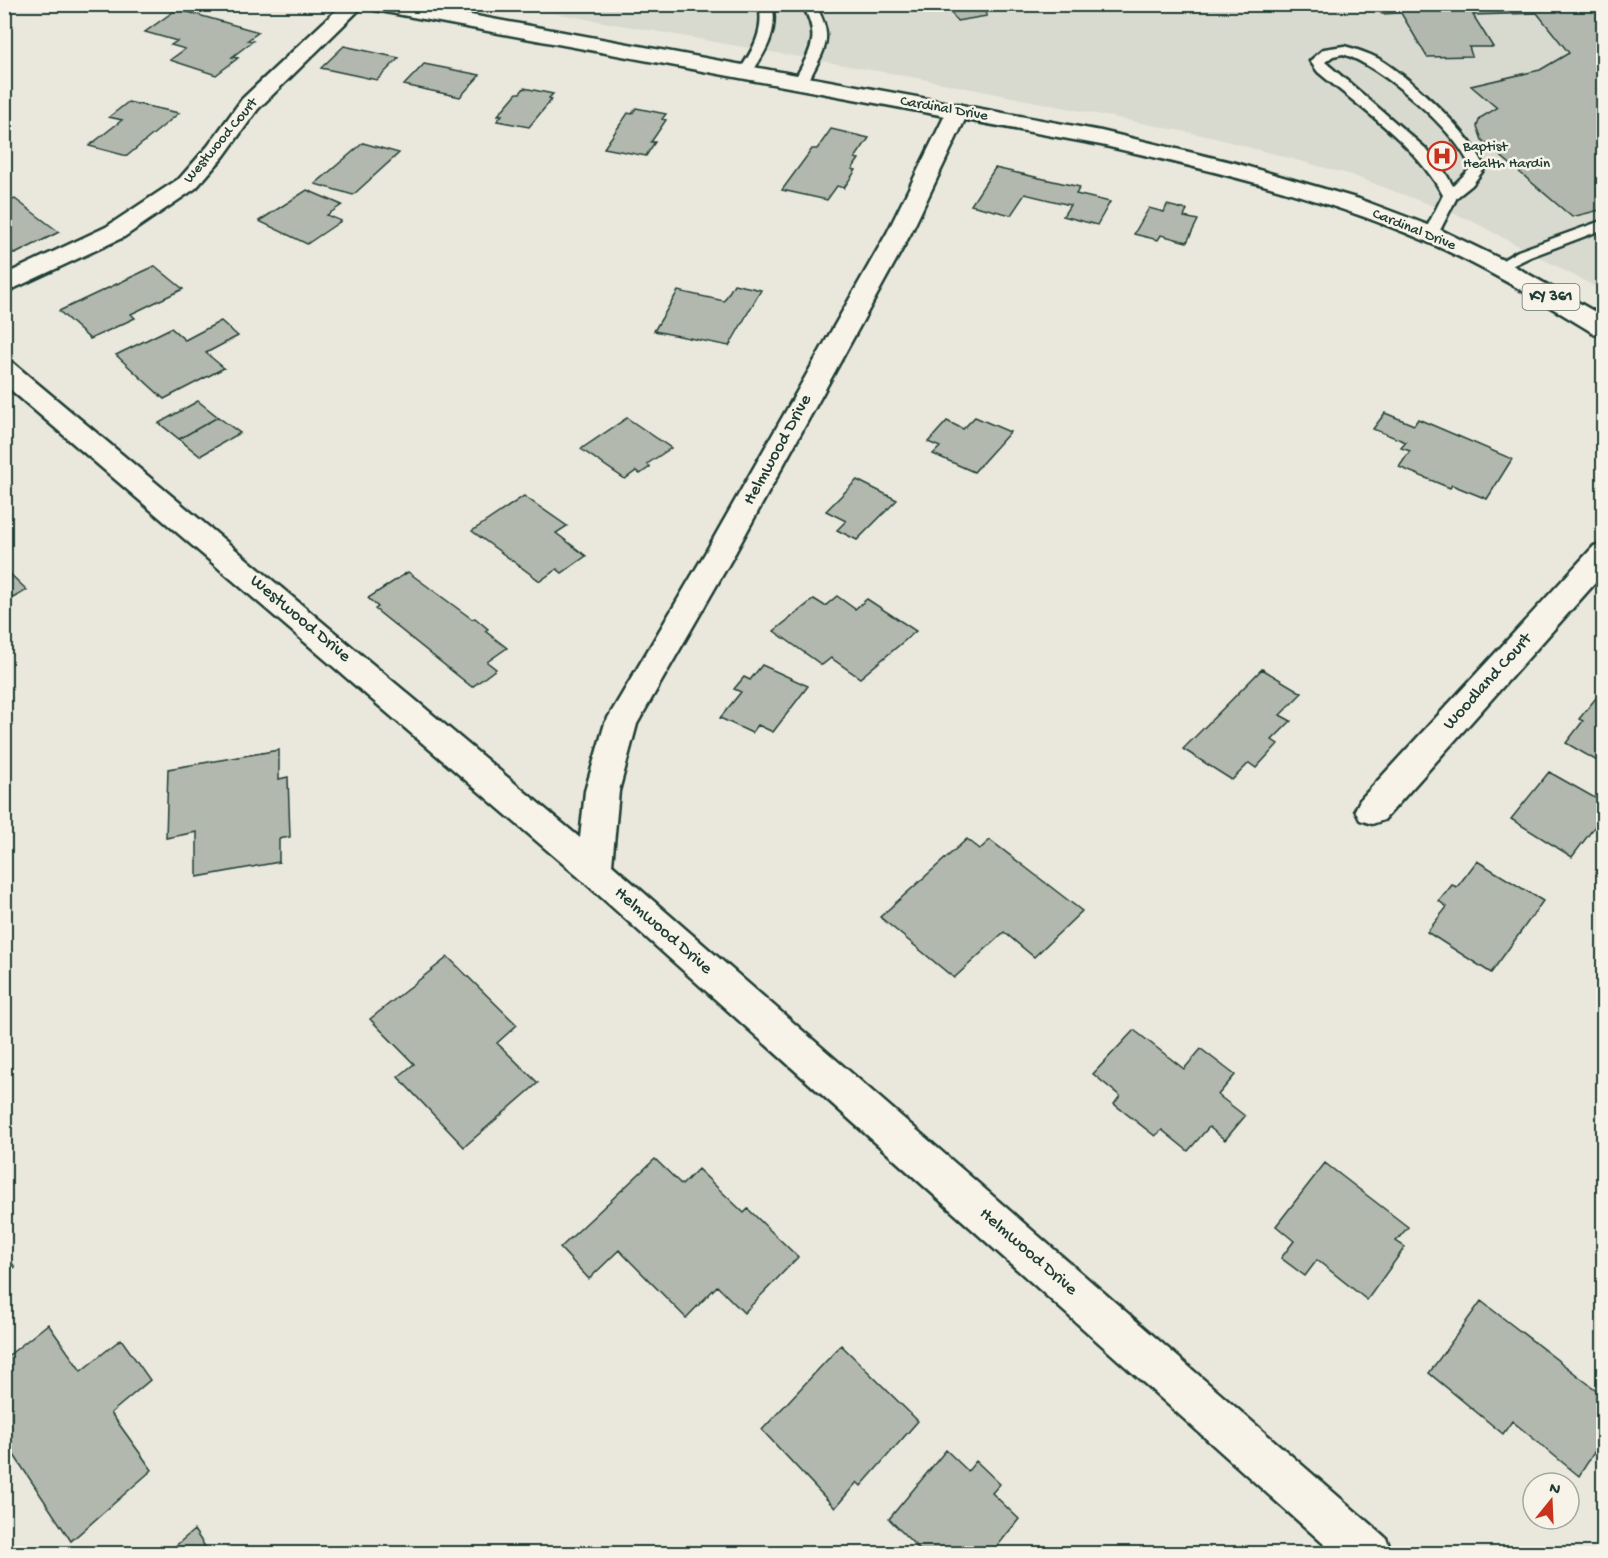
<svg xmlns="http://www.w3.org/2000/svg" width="1608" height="1558" font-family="'Gochi Hand',sans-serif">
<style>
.built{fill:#d9dacf}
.building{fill:#b2b8ae;stroke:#1f3d34;stroke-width:1.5}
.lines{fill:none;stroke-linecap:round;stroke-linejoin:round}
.service-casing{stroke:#1f3d34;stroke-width:5}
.minor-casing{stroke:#1f3d34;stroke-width:5}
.primary-casing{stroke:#1f3d34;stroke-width:5}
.service{fill:#f7f3e8;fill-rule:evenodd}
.minor{fill:#f7f3e8;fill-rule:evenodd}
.primary{fill:#f7f3e8;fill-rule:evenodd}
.labels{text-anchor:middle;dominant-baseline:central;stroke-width:5;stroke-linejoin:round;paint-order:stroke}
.far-street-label{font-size:15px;fill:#1f3d34;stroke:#f7f3e8}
.far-poi-label{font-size:15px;fill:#1f3d34;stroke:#f7f3e8;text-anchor:start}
.shield{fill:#f7f3e8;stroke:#60746a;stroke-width:1.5}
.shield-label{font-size:16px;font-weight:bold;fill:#1f3d34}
.street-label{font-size:18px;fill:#1f3d34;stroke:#f7f3e8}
</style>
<rect width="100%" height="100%" fill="#eae8dd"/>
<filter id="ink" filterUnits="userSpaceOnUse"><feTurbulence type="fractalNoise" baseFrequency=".0167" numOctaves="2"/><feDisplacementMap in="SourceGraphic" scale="12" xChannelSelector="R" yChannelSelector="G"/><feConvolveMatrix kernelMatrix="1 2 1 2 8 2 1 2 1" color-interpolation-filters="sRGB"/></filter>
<g filter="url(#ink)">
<path class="built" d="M 508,5 L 1603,5 L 1603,291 L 1468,219 L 1351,175 L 1211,137 L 922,79 Z"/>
<path class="building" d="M 945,4 L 999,4 L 982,7 L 987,16 L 957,21 Z
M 1372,4 L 1604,4 L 1604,209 L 1572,217 L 1482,140 L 1477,126 L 1480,118 L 1497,108 L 1471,86 L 1540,70 L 1569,53 L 1537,13 L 1473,15 L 1493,47 L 1469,47 L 1472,56 L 1427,57 L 1401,13 L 1382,14 Z
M 177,9 L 259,32 L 248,40 L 253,41 L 232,57 L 238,58 L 216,75 L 170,60 L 185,49 L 171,45 L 177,41 L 145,32 Z
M 344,46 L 399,58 L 377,80 L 321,68 Z
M 424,64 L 480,75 L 460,97 L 404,85 Z
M 524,88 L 553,94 L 549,98 L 552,99 L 529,127 L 497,121 L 502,115 L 498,115 L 517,93 L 520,93 Z
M 128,102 L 179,113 L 127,156 L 89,146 L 122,120 L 109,117 Z
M 636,108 L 666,114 L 662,119 L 666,120 L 651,142 L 655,142 L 646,156 L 604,148 L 628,113 L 632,114 Z
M 831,129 L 869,138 L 855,158 L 859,159 L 852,169 L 856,170 L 844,188 L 837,186 L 827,200 L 782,190 L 812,149 L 817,149 Z
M 363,143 L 399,153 L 353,195 L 315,184 Z
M 995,168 L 1080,187 L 1076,194 L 1110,202 L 1097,225 L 1063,216 L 1070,205 L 1025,194 L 1011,215 L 971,205 Z
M 307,190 L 342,205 L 327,215 L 341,221 L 307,244 L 259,221 Z
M 15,199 L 59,232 L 15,254 L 4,245 L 4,203 Z
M 1167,205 L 1187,210 L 1184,217 L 1198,220 L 1187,242 L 1161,235 L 1158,240 L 1134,234 L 1149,208 L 1164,212 Z
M 155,266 L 183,289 L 131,314 L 135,318 L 90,339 L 59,311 Z
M 734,284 L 761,290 L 729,346 L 654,331 L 678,291 L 724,301 Z
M 221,321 L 238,336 L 206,353 L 224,368 L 164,399 L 116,355 L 171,328 L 185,340 Z
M 198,401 L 218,417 L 179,439 L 159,423 Z
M 1385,413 L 1414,425 L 1418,419 L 1512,459 L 1487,499 L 1452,485 L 1450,488 L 1399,467 L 1410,451 L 1401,448 L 1406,442 L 1373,429 Z
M 218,417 L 240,433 L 200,456 L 179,439 Z
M 975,417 L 1010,432 L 974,472 L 933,454 L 940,447 L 928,442 L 947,421 L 963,429 Z
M 627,418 L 671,448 L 647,464 L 650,467 L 640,474 L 636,471 L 625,479 L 581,449 Z
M 857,480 L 897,500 L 857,540 L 837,530 L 846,521 L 826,511 Z
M 524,496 L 567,526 L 556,533 L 586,556 L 562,573 L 557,569 L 540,581 L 472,531 Z
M 4,568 L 27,590 L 4,603 Z
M 408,572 L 472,619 L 475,618 L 488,629 L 485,631 L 507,648 L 487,662 L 496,669 L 472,687 L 375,609 L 378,607 L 368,598 Z
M 837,596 L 855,609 L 867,599 L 916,631 L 860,678 L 831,658 L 822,665 L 774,631 L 814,599 L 825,606 Z
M 762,665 L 808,686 L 773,732 L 758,725 L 752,733 L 720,718 L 741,692 L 734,689 L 744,677 L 750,680 Z
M 1262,669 L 1302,693 L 1280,715 L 1291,721 L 1272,740 L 1278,744 L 1256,768 L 1249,763 L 1232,780 L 1183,749 Z
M 1604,688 L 1604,765 L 1566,743 L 1583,721 L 1579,719 Z
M 279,750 L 279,779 L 288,777 L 290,837 L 279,839 L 279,862 L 197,877 L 197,832 L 166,838 L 168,769 Z
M 1549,772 L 1604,803 L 1598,814 L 1602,817 L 1572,857 L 1511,819 Z
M 967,839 L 980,849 L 990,840 L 1082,911 L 1034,957 L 1004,932 L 954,978 L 880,917 Z
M 1477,861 L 1543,901 L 1491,973 L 1427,932 L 1447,907 L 1439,901 L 1452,885 L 1457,887 Z
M 448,957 L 517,1025 L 497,1043 L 538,1083 L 464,1147 L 398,1077 L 414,1064 L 370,1019 Z
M 1134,1030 L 1184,1069 L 1201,1049 L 1235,1075 L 1218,1095 L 1245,1116 L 1225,1140 L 1209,1127 L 1188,1151 L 1162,1130 L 1155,1136 L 1114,1104 L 1120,1096 L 1093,1074 Z
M 655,1159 L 682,1185 L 698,1169 L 744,1213 L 748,1209 L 798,1257 L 744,1313 L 717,1286 L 686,1318 L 619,1250 L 589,1279 L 560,1248 Z
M 1325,1163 L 1408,1227 L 1396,1241 L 1405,1247 L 1367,1300 L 1317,1260 L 1305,1276 L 1281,1258 L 1294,1241 L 1276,1226 Z
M 4,1253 L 15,1267 L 4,1274 Z
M 1481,1301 L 1604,1396 L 1604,1437 L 1579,1476 L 1512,1421 L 1503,1434 L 1429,1373 Z
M 48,1324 L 81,1371 L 121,1339 L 150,1380 L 111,1413 L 152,1470 L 71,1541 L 4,1440 L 4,1359 Z
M 841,1345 L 918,1421 L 861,1486 L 857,1482 L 835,1508 L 762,1430 Z
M 946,1450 L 968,1471 L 976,1461 L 1000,1484 L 992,1493 L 1019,1519 L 991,1554 L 924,1554 L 889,1519 Z
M 194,1530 L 210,1554 L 166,1554 Z"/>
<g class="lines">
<g class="service-casing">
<path id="service" d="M 759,4 L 772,4 C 779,33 764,54 749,77 L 744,78 L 737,74 C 752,52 765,32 759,4 Z
M 802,4 L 815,4 C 831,33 829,42 814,70 C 810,77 808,85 800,87 L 793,83 C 810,50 822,40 802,4 Z
M 1344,46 C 1356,49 1367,53 1379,59 C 1409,77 1474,135 1485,168 L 1472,185 L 1457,197 L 1436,238 L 1431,240 L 1423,235 L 1443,195 C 1415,144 1362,109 1318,72 L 1310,61 L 1324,49 ZM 1343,54 C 1380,65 1458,132 1471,168 L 1453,186 L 1443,169 L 1425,148 L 1325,62 L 1333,56 Z
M 1604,220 L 1604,229 L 1530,257 L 1499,272 L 1491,267 L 1518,251 Z"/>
</g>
<g class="minor-casing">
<path id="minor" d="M 343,4 L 365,4 L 258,109 L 224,156 L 196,188 L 124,237 L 4,293 L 4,275 L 106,227 L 180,178 L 208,146 L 242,99 Z
M 958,104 L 966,106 L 969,111 L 911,233 L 734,555 L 637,724 L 619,791 L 612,865 L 1386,1538 L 1392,1554 L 1335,1554 L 582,880 L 4,384 L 4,361 L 13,363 L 580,838 L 585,791 L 605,723 L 707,550 L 887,233 L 947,111 L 950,106 Z
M 1604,543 L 1604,573 L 1384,820 L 1372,824 L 1360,820 L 1355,810 L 1360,800 L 1594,546 Z"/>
</g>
<g class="primary-casing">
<path id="primary" d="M 365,4 L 411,4 L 1101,131 L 1235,163 L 1359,199 L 1441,230 L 1507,262 L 1604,317 L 1604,336 L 1595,334 C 1539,300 1483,266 1423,240 C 1320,196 1210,170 1101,145 L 375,10 L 368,8 Z"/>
</g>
<use href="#service" class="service"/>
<use href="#minor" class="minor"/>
<use href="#primary" class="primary"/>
</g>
</g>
<defs>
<g id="hospital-ring" transform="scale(1.5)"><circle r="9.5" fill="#f7f3e8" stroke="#c8321e" stroke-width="1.5"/><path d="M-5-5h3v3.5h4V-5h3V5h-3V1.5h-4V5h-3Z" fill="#c8321e"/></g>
</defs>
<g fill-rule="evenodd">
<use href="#hospital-ring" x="1442" y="156"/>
</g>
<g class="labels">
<g class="far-street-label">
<text transform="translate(944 109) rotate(10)">Cardinal Drive</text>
<text transform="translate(221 141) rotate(-50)">Westwood Court</text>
<text transform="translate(1414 230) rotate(22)">Cardinal Drive</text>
</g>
<g class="far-poi-label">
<text x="1463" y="147">Baptist<tspan x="1463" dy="17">Health Hardin</tspan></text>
</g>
<rect class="shield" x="1522.5" y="284" width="57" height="26" rx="4.5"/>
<g class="shield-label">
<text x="1551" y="297">KY 361</text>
</g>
<g class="street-label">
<text transform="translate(778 450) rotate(-61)">Helmwood Drive</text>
<text transform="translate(300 619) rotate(40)">Westwood Drive</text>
<text transform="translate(1488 682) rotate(-48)">Woodland Court</text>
<text transform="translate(663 931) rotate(41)">Helmwood Drive</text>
<text transform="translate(1028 1252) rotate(41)">Helmwood Drive</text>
</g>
</g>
<rect width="1608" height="1558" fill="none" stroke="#f7f3e8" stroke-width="24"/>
<rect x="12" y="12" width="1584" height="1534" fill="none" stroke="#1f3d34" stroke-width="2" filter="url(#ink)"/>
<g transform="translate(1551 1501) rotate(18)"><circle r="28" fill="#f7f3e8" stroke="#a1aaa0" stroke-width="1.5"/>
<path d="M0-4.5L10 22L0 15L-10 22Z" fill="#c8321e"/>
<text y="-9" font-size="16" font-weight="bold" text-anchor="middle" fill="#1f3d34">N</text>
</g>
</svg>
